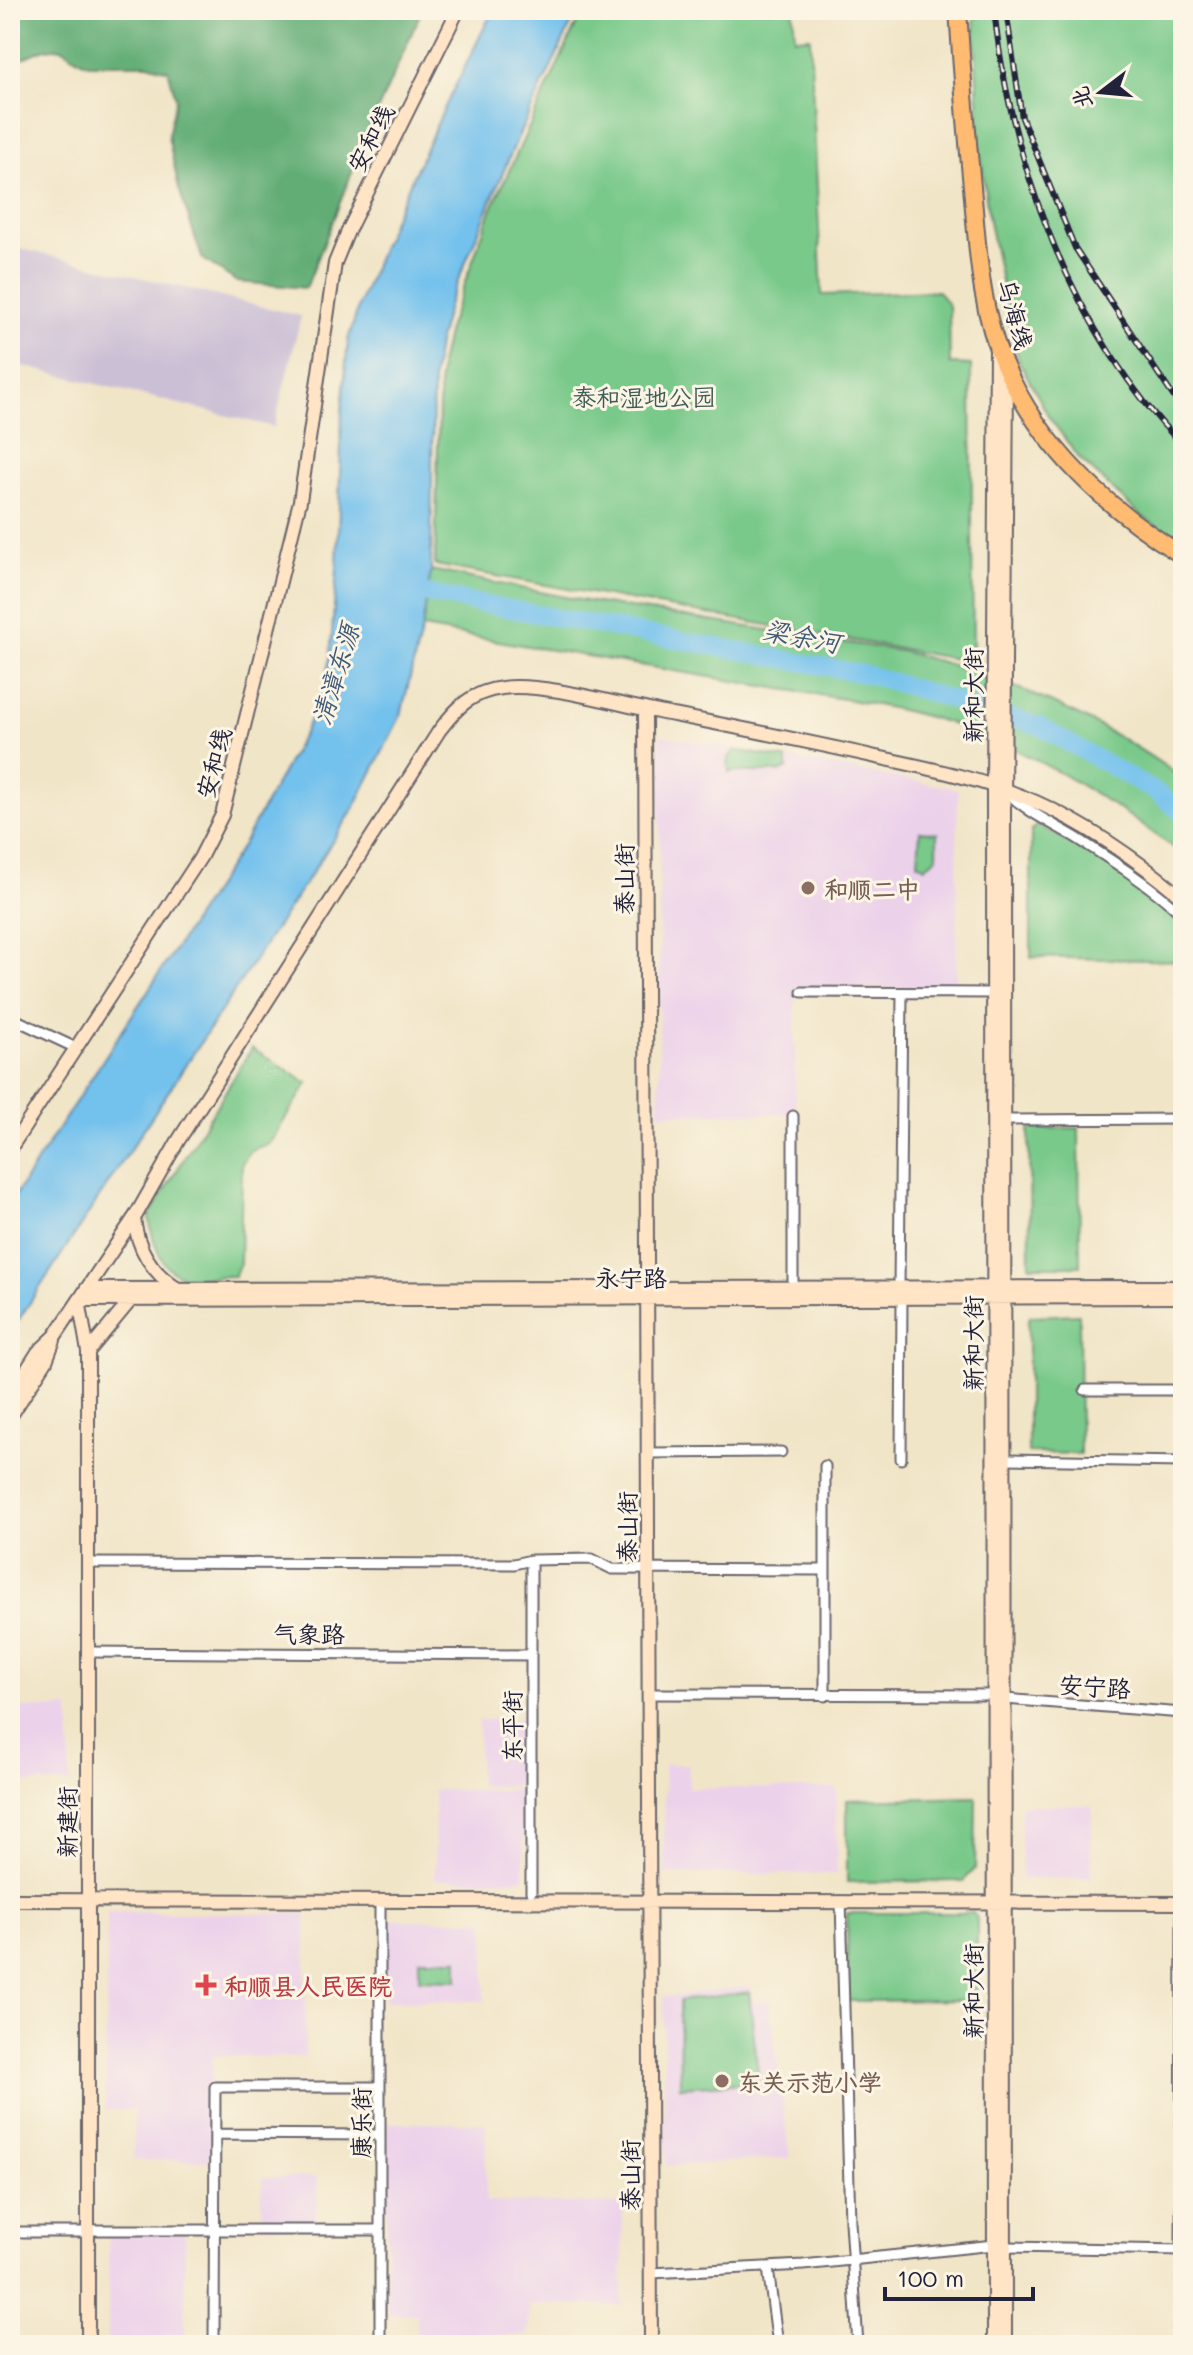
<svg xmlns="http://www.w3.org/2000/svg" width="1193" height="2355" font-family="Mali,'LXGW WenKai TC',sans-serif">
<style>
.built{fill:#ecd1ea}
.industrial{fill:#cbbfd5}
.green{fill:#79c98a;stroke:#4e7662;stroke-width:2}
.forest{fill:#62ad76;stroke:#426858;stroke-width:2}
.water{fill:#73c1ed;stroke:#4a7294;stroke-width:2}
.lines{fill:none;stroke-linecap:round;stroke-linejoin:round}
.river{stroke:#73c1ed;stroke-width:18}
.street-casing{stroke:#6a666c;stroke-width:13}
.secondary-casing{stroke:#6a666c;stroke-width:16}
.highway-casing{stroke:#6a666c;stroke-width:20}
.street{stroke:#fff;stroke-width:9}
.secondary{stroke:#ffe4c6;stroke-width:12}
.highway{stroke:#febb71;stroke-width:16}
.rail-casing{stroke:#22223b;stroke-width:6}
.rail{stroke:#fcf5e5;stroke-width:3;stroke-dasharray:9;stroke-linecap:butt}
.education-dot{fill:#8d6e63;stroke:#fcf5e5;stroke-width:3}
.health-dot{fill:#e0444e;stroke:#fcf5e5;stroke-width:3}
.labels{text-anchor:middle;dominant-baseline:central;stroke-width:6;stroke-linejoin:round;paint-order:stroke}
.street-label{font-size:24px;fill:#22223b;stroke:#fcf5e5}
.park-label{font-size:24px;fill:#405c57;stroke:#fcf5e5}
.education-label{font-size:24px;font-weight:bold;fill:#785e54;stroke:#fcf5e5;text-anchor:start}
.health-label{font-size:24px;font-weight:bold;fill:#be3a42;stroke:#fcf5e5;text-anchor:start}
.water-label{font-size:26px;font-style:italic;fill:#3e5a79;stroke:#fcf5e5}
</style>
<rect width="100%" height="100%" fill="#fcf5e5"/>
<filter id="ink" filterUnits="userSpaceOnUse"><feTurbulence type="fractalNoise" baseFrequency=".0125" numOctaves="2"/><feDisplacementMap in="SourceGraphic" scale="16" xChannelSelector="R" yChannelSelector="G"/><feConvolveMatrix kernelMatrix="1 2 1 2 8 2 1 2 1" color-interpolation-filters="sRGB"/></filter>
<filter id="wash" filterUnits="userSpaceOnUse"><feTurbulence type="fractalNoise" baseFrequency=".006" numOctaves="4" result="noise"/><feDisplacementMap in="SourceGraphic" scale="32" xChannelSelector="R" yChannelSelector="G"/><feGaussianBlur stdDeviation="1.8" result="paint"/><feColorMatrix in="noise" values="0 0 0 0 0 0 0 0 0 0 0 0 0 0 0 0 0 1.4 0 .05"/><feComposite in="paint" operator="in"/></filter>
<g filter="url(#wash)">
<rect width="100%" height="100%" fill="#f1e5c7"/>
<path class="built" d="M 660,735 L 958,789 L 956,988 L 795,988 L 795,1114 L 659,1113 Z
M 10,1708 L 70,1708 L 70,1783 L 10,1783 Z
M 524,1719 L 524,1786 L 479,1786 L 478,1720 Z
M 664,1764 L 689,1764 L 689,1788 L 836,1788 L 837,1874 L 664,1874 Z
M 434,1790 L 524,1790 L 524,1879 L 435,1880 Z
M 1021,1805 L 1092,1805 L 1091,1878 L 1021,1879 Z
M 107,1912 L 306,1914 L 305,2057 L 212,2056 L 212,2161 L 133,2160 L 134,2110 L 105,2110 Z
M 385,1920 L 485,1920 L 485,2001 L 385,2001 Z
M 751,1986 L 753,2002 L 769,2000 L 790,2158 L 666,2166 L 663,1997 Z
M 387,2123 L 486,2123 L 486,2202 L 623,2204 L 622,2306 L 530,2304 L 528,2336 L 486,2335 L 485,2345 L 416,2345 L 416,2314 L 387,2314 Z
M 262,2177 L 317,2177 L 317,2226 L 262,2226 Z
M 108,2233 L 185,2233 L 185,2345 L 108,2345 Z"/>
<path class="industrial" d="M 10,246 L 301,316 L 274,427 L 10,363 Z"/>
<path class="green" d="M 583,10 L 793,10 L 795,38 L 810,37 L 822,295 L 938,291 L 949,306 L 950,364 L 971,365 L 973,662 L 435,565 L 440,365 L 448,329 L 491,210 Z
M 974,10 L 1183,10 L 1183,541 L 1141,516 L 1080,459 L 1049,417 L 1020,363 L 1013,341 L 989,221 L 980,151 Z
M 431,570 L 580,600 L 905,652 C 1003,676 1102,719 1183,779 L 1183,855 C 1116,804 1043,757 964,728 C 896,704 821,696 751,684 C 641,665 532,647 422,628 Z
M 734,750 L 786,759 L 788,768 L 780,772 L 729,772 L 728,760 Z
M 1038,825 L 1101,860 L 1150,895 L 1183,929 L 1183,961 L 1031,957 L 1031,830 Z
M 920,831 L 937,833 L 937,857 L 925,867 L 918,863 Z
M 252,1048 L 308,1083 L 270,1143 L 251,1150 L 242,1163 L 240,1264 L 234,1276 C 218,1276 198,1279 182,1276 C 159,1270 151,1235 149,1216 Z
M 1079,1128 L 1080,1266 L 1030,1266 L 1029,1129 Z
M 1079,1314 L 1080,1454 L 1028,1453 L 1028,1320 L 1031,1316 Z
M 976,1797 L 975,1869 L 963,1881 L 847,1882 L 847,1800 Z
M 847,1913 L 973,1913 L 977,1918 L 977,2000 L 848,2001 Z
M 419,1959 L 458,1959 L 458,1980 L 419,1979 Z
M 749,1992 L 759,2082 L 680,2087 L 679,2001 Z"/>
<path class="forest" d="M 10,10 L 422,10 L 369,130 L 306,288 L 237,282 L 202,258 L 179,189 L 168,136 L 176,98 L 168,70 L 148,64 L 89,64 C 79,61 74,56 66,51 C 49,41 26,58 10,65 Z"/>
<path class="water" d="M 493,10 L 578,10 L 517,139 L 449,302 L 438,343 L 433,376 L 431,570 L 422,628 L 401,715 L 353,810 L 10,1333 L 10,1203 L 242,846 L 304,733 L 324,688 L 330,657 L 337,570 L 342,410 L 348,340 L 360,302 L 393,220 L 444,109 Z"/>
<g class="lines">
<path class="river" d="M 406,590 L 870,675 L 1039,726 L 1158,793 L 1183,814"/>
</g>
</g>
<g filter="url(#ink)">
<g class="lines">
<g class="street-casing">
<path id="street" d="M 1007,792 C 1028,813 1050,822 1075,837 C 1113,861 1150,885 1183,915
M 802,992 L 994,993
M 10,1017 L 76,1048
M 1005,1120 L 1183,1119
M 793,1288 L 793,1116
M 899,1288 L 902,993
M 1085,1390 L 1183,1390
M 647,1453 L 781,1452
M 901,1459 L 902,1298
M 1005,1459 L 1183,1462
M 825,1466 L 825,1696
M 531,1560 L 531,1892
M 88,1563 L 514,1564 L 531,1560 L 592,1559 L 612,1569 L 825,1570
M 88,1652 L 531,1655
M 649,1694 L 994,1695
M 1005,1699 L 1183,1713
M 841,1901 L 850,2222 L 858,2345
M 215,2134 L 380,2135
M 88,2230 L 380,2230
M 10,2232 L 88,2232
M 1005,2247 L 1183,2250
M 1181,2250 L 1182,1903
M 768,2268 L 778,2345
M 651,2273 L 803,2265 L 994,2245
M 214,2345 L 215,2087 L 380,2087
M 380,2345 L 380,1900"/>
</g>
<g class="secondary-casing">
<path id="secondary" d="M 645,709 L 651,2345
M 10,1149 L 200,858 L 222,815 L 300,501 L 335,263 L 348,231 L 458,10
M 134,1218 C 137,1248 152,1273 178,1289
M 86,1289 L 1183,1287
M 88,1352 L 131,1300
M 10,1396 L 38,1352 L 55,1336 L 136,1215 L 178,1141 L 439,731 C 457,707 471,692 502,688 C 541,682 616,704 658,712 C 729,726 801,740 872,756 C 928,768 983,779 1036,802 C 1090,826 1138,860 1183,898
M 10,1417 L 46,1361 L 54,1340
M 10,1900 L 1183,1903
M 88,2345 L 88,1352 L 79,1300 L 1183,1297
M 994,2345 L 993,786 L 996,348
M 1005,2345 L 1004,808 L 1007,373"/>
</g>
<g class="highway-casing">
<path id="highway" d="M 958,10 C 962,73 967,135 973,198 C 978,254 981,312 1004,364 C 1041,449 1107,508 1183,556"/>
</g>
<use href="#street" class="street"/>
<use href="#secondary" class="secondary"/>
<use href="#highway" class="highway"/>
<g class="rail-casing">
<path id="rail" d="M 994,10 C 1011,165 1072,332 1183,446
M 1006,10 L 1022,118 L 1075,248 L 1183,411"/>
</g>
<use href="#rail" class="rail"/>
</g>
</g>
<g class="education-dot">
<circle cx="808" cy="888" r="8"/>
<circle cx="722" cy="2081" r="8"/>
</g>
<path class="health-dot" d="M202 1973h8v8h8v8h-8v8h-8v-8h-8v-8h8z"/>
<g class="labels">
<g class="street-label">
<text transform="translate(370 138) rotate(-63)">安和线</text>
<text transform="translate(1016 314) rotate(75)">乌海线</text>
<text transform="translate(972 695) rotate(-90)">新和大街</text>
<text transform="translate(213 763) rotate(-75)">安和线</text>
<text transform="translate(623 879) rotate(-90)">泰山街</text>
<text x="631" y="1277">永宁路</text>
<text transform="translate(972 1343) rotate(-90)">新和大街</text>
<text transform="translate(626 1527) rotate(-90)">泰山街</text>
<text x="309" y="1633">气象路</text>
<text transform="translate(1095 1686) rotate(4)">安宁路</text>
<text transform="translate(511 1726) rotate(-90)">东平街</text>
<text transform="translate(66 1822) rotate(-90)">新建街</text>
<text transform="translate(972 1991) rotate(-90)">新和大街</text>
<text transform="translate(360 2123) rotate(-90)">康乐街</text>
<text transform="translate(629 2175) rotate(-90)">泰山街</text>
</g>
<g class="park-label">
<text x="644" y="396">泰和湿地公园</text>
</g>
<g class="education-label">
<text x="824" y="888">和顺二中</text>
<text x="738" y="2081">东关示范小学</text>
</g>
<g class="health-label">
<text x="224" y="1985">和顺县人民医院</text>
</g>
<g class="water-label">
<text transform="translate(802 636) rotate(10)">梁余河</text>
<text transform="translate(335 674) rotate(-73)">清漳东源</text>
</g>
</g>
<rect width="1193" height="2355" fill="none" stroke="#fcf5e5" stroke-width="40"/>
<g transform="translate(1101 92) rotate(254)" stroke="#fcf5e5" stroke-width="6" paint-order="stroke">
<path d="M0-6L14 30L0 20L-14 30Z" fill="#22223b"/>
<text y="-12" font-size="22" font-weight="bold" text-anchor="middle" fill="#22223b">北</text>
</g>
<path d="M885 2287v12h148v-12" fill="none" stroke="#22223b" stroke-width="4"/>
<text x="897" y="2287" font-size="24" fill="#22223b" stroke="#fcf5e5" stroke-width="6" paint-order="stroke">100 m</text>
</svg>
